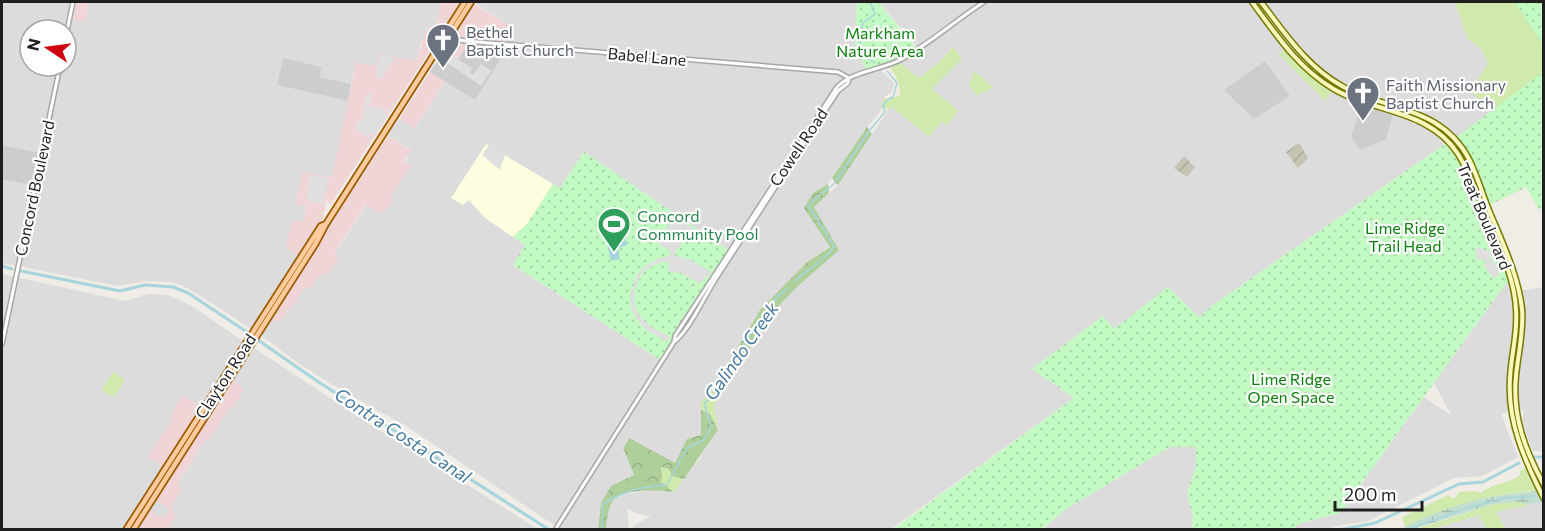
<svg xmlns="http://www.w3.org/2000/svg" width="1545" height="531" font-family="Commissioner,sans-serif">
<style>
.residential{fill:#dddcdc;fill-rule:evenodd}
.commercial{fill:#f1d5d6}
.education{fill:#fffde0}
.religious{fill:#cdcdcd}
.construction{fill:url(#construction-furrows)}
.grass{fill:#cfeaac}
.forest{fill:url(#forest-crowns)}
.wetland{fill:url(#wetland-marsh)}
.park{fill:url(#park-dots)}
.parking{fill:#dfdfdf}
.water{fill:#a6d5de}
.lines{fill:none;stroke-linecap:round;stroke-linejoin:round}
.stream{stroke:#a6d5de;stroke-width:1.5}
.canal{stroke:#a6d5de;stroke-width:3}
.tertiary-casing{stroke:#a6a6a6;stroke-width:6}
.secondary-casing{stroke:#757804;stroke-width:7}
.primary-casing{stroke:#9b5b00;stroke-width:8}
.tertiary{stroke:#fff;stroke-width:3}
.secondary{stroke:#faf8ba;stroke-width:4}
.primary{stroke:#fccc9f;stroke-width:4.5}
.labels{text-anchor:middle;dominant-baseline:central;stroke-width:4.5;stroke-linejoin:round;paint-order:stroke}
.worship-label{font-size:16px;fill:#5b616d;stroke:#fff;text-anchor:start}
.park-label{font-size:16px;fill:#0b800c;stroke:#fff}
.street-label{font-size:16px;fill:#1f1f1f;stroke:#fff}
.leisure-label{font-size:16px;fill:#27864d;stroke:#fff;text-anchor:start}
.water-label{font-size:18px;font-style:italic;fill:#4579a0;stroke:#fff}
</style>
<defs>
<pattern id="construction-furrows" width="10" height="10" patternUnits="userSpaceOnUse" patternTransform="scale(1.5)"><rect width="10" height="10" fill="#c5c3b1"/><path d="M-1 1l2-2M0 10L10 0M9 11l2-2" fill="none" stroke="#a9a798"/></pattern>
<pattern id="forest-crowns" width="20" height="18" patternUnits="userSpaceOnUse" patternTransform="scale(1.5)"><rect width="20" height="18" fill="#aecf9a"/><path d="M2 6a3 3 0 1 1 6 0M12 15a3 3 0 1 1 6 0" fill="none" stroke="#95b184"/></pattern>
<pattern id="wetland-marsh" width="20" height="14" patternUnits="userSpaceOnUse" patternTransform="scale(1.5)"><rect width="20" height="14" fill="#c2decf"/><path d="M1 5h8M5 5V1M11 12h8M15 12V8" fill="none" stroke="#a6beb1"/></pattern>
<pattern id="park-dots" width="8" height="8" patternUnits="userSpaceOnUse" patternTransform="scale(1.5)"><rect width="8" height="8" fill="#c3fac3"/><path d="M2 2h.1M6 6h.1" fill="none" stroke="#a7d6a7" stroke-width="1.8" stroke-linecap="round"/></pattern>
</defs>
<rect width="100%" height="100%" fill="#f0ece6"/>
<path class="residential" d="M 2,2 L 73,2 L 85,22 L 89,2 L 441,2 L 436,27 L 427,31 L 420,45 L 417,61 L 375,66 L 356,62 L 351,84 L 320,77 L 322,67 L 283,59 L 277,85 L 348,101 L 332,177 L 303,172 L 295,205 L 306,207 L 303,223 L 292,221 L 286,248 L 301,257 L 254,331 L 215,305 L 185,287 L 172,282 L 146,281 L 118,286 L 2,263 L 2,179 L 34,186 L 41,153 L 2,145 ZM 30,30 L 66,30 L 66,66 L 30,66 Z
M 473,2 L 857,2 L 855,43 L 894,83 L 892,92 L 884,97 L 880,112 L 865,130 L 828,184 L 813,193 L 805,208 L 830,246 L 807,262 L 788,282 L 736,353 L 712,392 L 701,403 L 701,435 L 687,439 L 675,464 L 628,438 L 623,448 L 634,475 L 601,503 L 598,529 L 560,529 L 406,426 L 341,390 L 301,365 L 259,334 L 269,318 L 278,323 L 292,306 L 305,286 L 321,273 L 326,276 L 338,258 L 334,255 L 366,205 L 390,198 L 411,150 L 388,136 L 399,119 L 416,129 L 417,125 L 445,81 L 475,100 L 509,44 L 505,43 L 513,28 ZM 849,79 L 848,83 L 838,91 L 662,361 L 514,266 L 525,245 L 485,218 L 469,200 L 486,144 L 560,189 L 584,152 L 730,251 L 837,87 Z
M 879,2 L 979,2 L 940,31 L 984,2 L 1252,2 L 1287,49 L 1279,54 L 1325,100 L 1333,89 L 1362,102 L 1416,119 L 1448,142 L 1217,302 L 1199,317 L 1114,329 L 1103,316 L 1032,369 L 1074,398 L 891,529 L 633,529 L 633,526 L 651,516 L 638,514 L 627,508 L 629,527 L 628,529 L 606,530 L 607,512 L 614,500 L 622,495 L 655,489 L 674,491 L 698,461 L 718,430 L 714,406 L 772,313 L 796,288 L 839,250 L 814,207 L 838,185 L 891,106 L 943,121 L 946,125 L 958,110 L 932,89 L 962,59 L 952,47 L 940,61 L 919,78 L 897,61 L 926,41 L 917,47 Z
M 1261,2 L 1455,2 L 1467,38 L 1482,50 L 1488,63 L 1492,111 L 1454,139 L 1425,116 L 1342,86 L 1303,56 Z
M 2,274 L 125,301 L 149,294 L 168,295 L 192,306 L 246,343 L 204,409 L 182,396 L 173,419 L 149,457 L 165,468 L 126,529 L 2,529 Z
M 1511,280 L 1516,310 L 1510,377 L 1511,411 L 1501,414 L 1518,457 L 1482,476 L 1454,478 L 1366,522 L 1335,526 L 1330,529 L 1294,530 L 1298,524 L 1340,513 L 1424,397 L 1452,416 L 1434,383 L 1504,286 Z
M 1543,287 L 1543,452 L 1532,450 L 1522,422 L 1524,410 L 1516,410 L 1516,374 L 1522,332 L 1519,291 Z
M 251,346 L 370,424 L 538,529 L 167,529 L 177,514 L 163,519 L 147,508 L 152,499 L 170,509 L 182,489 L 177,485 L 206,438 L 209,439 L 231,406 L 235,405 L 244,388 L 229,379 Z
M 1170,447 L 1196,447 L 1196,466 L 1187,494 L 1193,516 L 1192,529 L 1042,530 L 1066,509 Z
M 1543,501 L 1543,529 L 1505,529 L 1496,512 Z
M 1479,515 L 1486,529 L 1433,530 L 1465,518 Z"/>
<path class="commercial" d="M 73,2 L 89,2 L 85,22 L 69,19 Z
M 441,2 L 465,2 L 444,35 L 435,43 L 330,205 L 326,200 L 325,210 L 323,212 L 324,217 L 298,256 L 286,248 L 292,220 L 303,222 L 306,207 L 295,205 L 303,172 L 332,177 L 356,62 L 375,66 L 378,54 L 417,61 L 425,31 L 427,31 L 428,26 L 436,27 Z
M 471,2 L 513,28 L 505,43 L 459,59 L 441,48 Z
M 430,72 L 445,81 L 417,124 L 416,129 L 399,119 Z
M 388,136 L 411,151 L 404,161 L 411,166 L 390,197 L 394,200 L 382,214 L 365,205 L 334,254 L 339,258 L 326,276 L 321,273 L 310,290 L 305,287 L 292,306 L 278,323 L 269,318 L 324,230 L 326,231 Z
M 229,379 L 244,388 L 235,405 L 231,406 L 209,439 L 206,438 L 177,484 L 182,489 L 170,509 L 177,514 L 167,529 L 133,530 L 147,508 L 164,519 L 169,509 L 152,499 Z
M 182,396 L 204,409 L 165,468 L 148,457 L 172,419 L 170,417 Z"/>
<path class="education" d="M 486,144 L 553,184 L 527,224 L 513,237 L 485,218 L 469,200 L 463,205 L 451,198 Z"/>
<path class="religious" d="M 470,42 L 510,44 L 475,100 L 430,72 L 444,50 L 458,59 Z
M 283,58 L 322,67 L 320,77 L 351,84 L 348,101 L 277,85 Z
M 1265,61 L 1290,96 L 1254,119 L 1224,90 Z
M 1362,102 L 1394,111 L 1386,139 L 1360,150 L 1351,137 Z
M 2,145 L 41,153 L 35,186 L 2,179 Z"/>
<path class="construction" d="M 1299,143 L 1308,158 L 1298,168 L 1286,152 Z
M 1184,156 L 1195,167 L 1187,177 L 1174,168 Z"/>
<path class="grass" d="M 1455,2 L 1543,2 L 1543,209 L 1539,209 L 1526,187 L 1487,206 L 1469,159 L 1454,139 L 1492,111 L 1471,92 L 1488,63 L 1482,50 L 1467,38 Z
M 953,47 L 962,59 L 932,89 L 958,110 L 947,126 L 942,121 L 929,137 L 892,107 L 890,109 L 881,108 L 884,97 L 887,100 L 900,95 C 900,82 896,75 888,64 L 897,61 L 919,78 L 940,61 Z
M 1287,49 L 1317,78 L 1333,89 L 1325,101 L 1278,53 Z
M 974,71 L 993,87 L 977,96 L 969,84 Z
M 113,372 L 125,380 L 114,397 L 101,390 Z
M 712,392 L 719,397 L 714,406 L 718,430 L 710,414 L 701,410 L 700,403 Z
M 660,467 L 670,469 L 672,476 L 684,479 L 674,492 L 661,482 Z
M 1528,467 L 1539,490 L 1496,496 L 1442,512 L 1405,527 L 1402,517 L 1448,495 L 1454,499 L 1459,492 L 1476,491 L 1481,493 C 1492,483 1509,484 1520,475 L 1520,471 Z
M 1518,502 L 1529,505 L 1496,512 L 1505,529 L 1486,529 L 1479,515 L 1433,529 L 1413,530 L 1494,504 Z"/>
<path class="forest" d="M 867,127 L 872,134 L 838,185 L 832,178 Z
M 828,184 L 829,193 L 814,207 L 839,250 L 796,288 L 772,313 L 719,397 L 712,392 L 760,310 L 807,262 L 830,247 L 804,208 L 813,193 Z
M 701,410 L 710,414 L 718,430 L 684,479 L 672,476 L 669,469 L 661,467 L 662,476 L 661,482 L 674,492 C 659,490 623,488 613,501 C 607,510 607,520 606,529 L 598,529 L 601,503 L 611,486 L 634,475 L 623,448 L 629,438 L 675,463 L 687,439 L 701,435 Z"/>
<path class="wetland" d="M 1539,490 L 1543,501 L 1529,505 L 1518,502 L 1494,504 L 1413,529 L 1400,530 C 1423,515 1470,500 1497,496 C 1511,494 1525,493 1539,490 Z"/>
<path class="park" d="M 857,2 L 878,2 L 917,49 L 897,61 L 866,72 L 855,43 Z
M 1514,2 L 1543,2 L 1543,44 Z
M 1543,72 L 1543,209 L 1539,209 L 1526,187 L 1487,206 L 1469,159 L 1454,139 Z
M 1448,142 L 1463,163 L 1511,280 L 1504,286 L 1340,513 L 1298,524 L 1294,529 L 1192,529 L 1193,516 L 1187,494 L 1196,466 L 1196,447 L 1170,447 L 1066,509 L 1042,529 L 892,530 L 1074,398 L 1032,369 L 1103,316 L 1114,329 L 1168,287 L 1199,317 L 1217,302 Z
M 584,152 L 730,251 L 675,336 L 674,342 L 662,361 L 513,265 L 525,245 L 513,237 L 527,224 L 553,184 L 560,188 Z"/>
<path class="parking" d="M 447,53 L 472,68 L 470,73 L 473,75 L 481,64 L 491,71 L 481,86 L 440,58 Z
M 378,55 L 395,58 L 381,79 L 376,78 Z
M 368,91 L 371,93 L 369,107 L 372,107 L 372,106 L 391,111 L 385,111 L 384,114 L 389,115 L 376,134 L 372,133 L 369,135 L 371,138 L 369,139 L 356,128 L 361,118 L 364,119 L 365,116 L 363,115 Z
M 489,145 L 505,155 L 500,170 L 482,155 Z
M 311,175 L 329,178 L 322,207 L 320,203 L 306,200 Z
M 674,216 L 693,228 L 675,252 L 675,256 L 691,260 L 711,272 L 708,277 L 705,277 L 700,284 L 681,273 L 670,272 L 668,269 L 669,262 L 660,262 L 645,270 L 640,276 L 634,293 L 635,305 L 640,317 L 651,327 L 670,337 L 667,342 L 644,328 L 636,318 L 631,307 L 630,295 L 637,275 L 645,266 L 660,258 L 670,256 L 670,251 L 657,243 Z
M 1480,247 L 1489,252 L 1493,250 L 1495,254 L 1489,259 L 1489,260 L 1493,259 L 1500,274 L 1492,278 L 1484,265 L 1486,262 L 1482,259 L 1480,261 L 1475,256 L 1477,254 L 1475,250 Z"/>
<path class="water" d="M 625,236 L 627,245 L 618,248 L 620,259 L 611,261 L 606,240 Z"/>
<g class="lines">
<path class="stream" d="M 870,2 L 875,14 L 863,23 L 859,41 L 869,59 L 875,63
M 795,281 C 807,269 825,261 834,246 L 809,206 L 815,199 L 834,184 L 869,131 L 885,112 L 883,106 L 887,100 L 893,97 L 897,83 L 887,71
M 602,530 L 603,504 C 624,491 643,486 667,485 L 687,448 L 705,439 L 711,426 L 704,403 L 714,396 C 730,370 764,303 787,289
M 1406,530 L 1467,508 L 1505,498 L 1535,496"/>
<path class="canal" d="M 2,266 L 12,269
M 21,271 L 120,291 L 145,285 L 173,287 L 188,293 L 247,332
M 258,340 L 317,381 L 548,529
M 1534,457 L 1544,457
M 1339,530 L 1375,523 L 1459,484 L 1483,482 L 1519,463"/>
<g class="tertiary-casing">
<path id="tertiary" d="M 66,36 L 73,2
M 447,37 L 465,41 L 838,72 L 849,78
M 674,342 C 688,332 705,296 715,280 C 756,217 797,154 838,91 L 848,83 L 849,78
M 2,344 L 60,66
M 555,530 L 674,342 L 675,336 L 837,87 C 853,71 880,70 900,60 C 929,44 956,20 984,2"/>
</g>
<g class="secondary-casing">
<path id="secondary" d="M 1252,2 C 1275,33 1297,67 1332,88 C 1373,113 1429,109 1458,154 C 1471,176 1480,200 1490,224 C 1501,252 1515,280 1516,310 C 1518,333 1511,355 1510,378 C 1507,422 1525,461 1544,499
M 1261,2 C 1285,33 1307,67 1342,86 C 1387,111 1441,106 1469,159 C 1477,175 1482,193 1489,210 C 1502,242 1518,274 1522,309 C 1524,332 1518,354 1516,376 C 1512,416 1525,450 1544,485"/>
</g>
<g class="primary-casing">
<path id="primary" d="M 437,50 L 441,49 L 471,2
M 126,530 L 321,226 L 326,224
M 133,530 L 316,243 L 326,224 L 437,50 L 437,46 L 465,2"/>
</g>
<use href="#tertiary" class="tertiary"/>
<use href="#secondary" class="secondary"/>
<use href="#primary" class="primary"/>
</g>
<defs>
<g id="church-pin" transform="scale(1.725)"><path d="M0 17L-7.5 6A9.5 9.5 0 1 1 7.5 6Z" fill="#6b7280" stroke="#fff"/><path d="M-1.2-6h2.4v3.5h3.3v2.4h-3.3V6h-2.4V-.1h-3.3v-2.4h3.3Z" fill="#fff"/></g>
<g id="stadium-pin" transform="scale(1.725)"><path d="M0 17L-7.5 6A9.5 9.5 0 1 1 7.5 6Z" fill="#2e9e5b" stroke="#fff"/><path d="M0-5a6.5 5 0 1 0 0 10a6.5 5 0 1 0 0-10ZM-3.5-1.8h7v3.6h-7Z" fill="#fff"/></g>
</defs>
<g fill-rule="evenodd">
<use href="#church-pin" x="443" y="40"/>
<use href="#church-pin" x="1363" y="93"/>
<use href="#stadium-pin" x="614" y="224"/>
</g>
<g class="labels">
<g class="worship-label">
<text x="466" y="31">Bethel<tspan x="466" dy="18">Baptist Church</tspan></text>
<text x="1386" y="84">Faith Missionary<tspan x="1386" dy="18">Baptist Church</tspan></text>
</g>
<g class="park-label">
<text x="880" y="32">Markham<tspan x="880" dy="18">Nature Area</tspan></text>
<text x="1405" y="227">Lime Ridge<tspan x="1405" dy="18">Trail Head</tspan></text>
<text x="1291" y="378">Lime Ridge<tspan x="1291" dy="18">Open Space</tspan></text>
</g>
<g class="street-label">
<text transform="translate(647 56) rotate(5)">Babel Lane</text>
<text transform="translate(798 147) rotate(-56)">Cowell Road</text>
<text transform="translate(34 188) rotate(-78)">Concord Boulevard</text>
<text transform="translate(1485 216) rotate(67)">Treat Boulevard</text>
<text transform="translate(225 376) rotate(-57)">Clayton Road</text>
</g>
<g class="leisure-label">
<text x="637" y="215">Concord<tspan x="637" dy="18">Community Pool</tspan></text>
</g>
<g class="water-label">
<text transform="translate(741 351) rotate(-55)">Galindo Creek</text>
<text transform="translate(403 435) rotate(33)">Contra Costa Canal</text>
</g>
</g>
<rect width="1545" height="531" fill="none" stroke="#1f1f1f" stroke-width="6"/>
<g transform="translate(48 48) rotate(283)"><circle r="28" fill="#ffffff" stroke="#a5a5a5" stroke-width="1.5"/>
<path d="M0-4.5L10 22L0 15L-10 22Z" fill="#cf0010"/>
<text y="-9" font-size="16" font-weight="bold" text-anchor="middle" fill="#1f1f1f">N</text>
</g>
<path d="M1335 501v9h87v-9" fill="none" stroke="#1f1f1f" stroke-width="3"/>
<text x="1344" y="501" font-size="18" fill="#1f1f1f" stroke="#ffffff" stroke-width="4.5" paint-order="stroke">200 m</text>
</svg>
